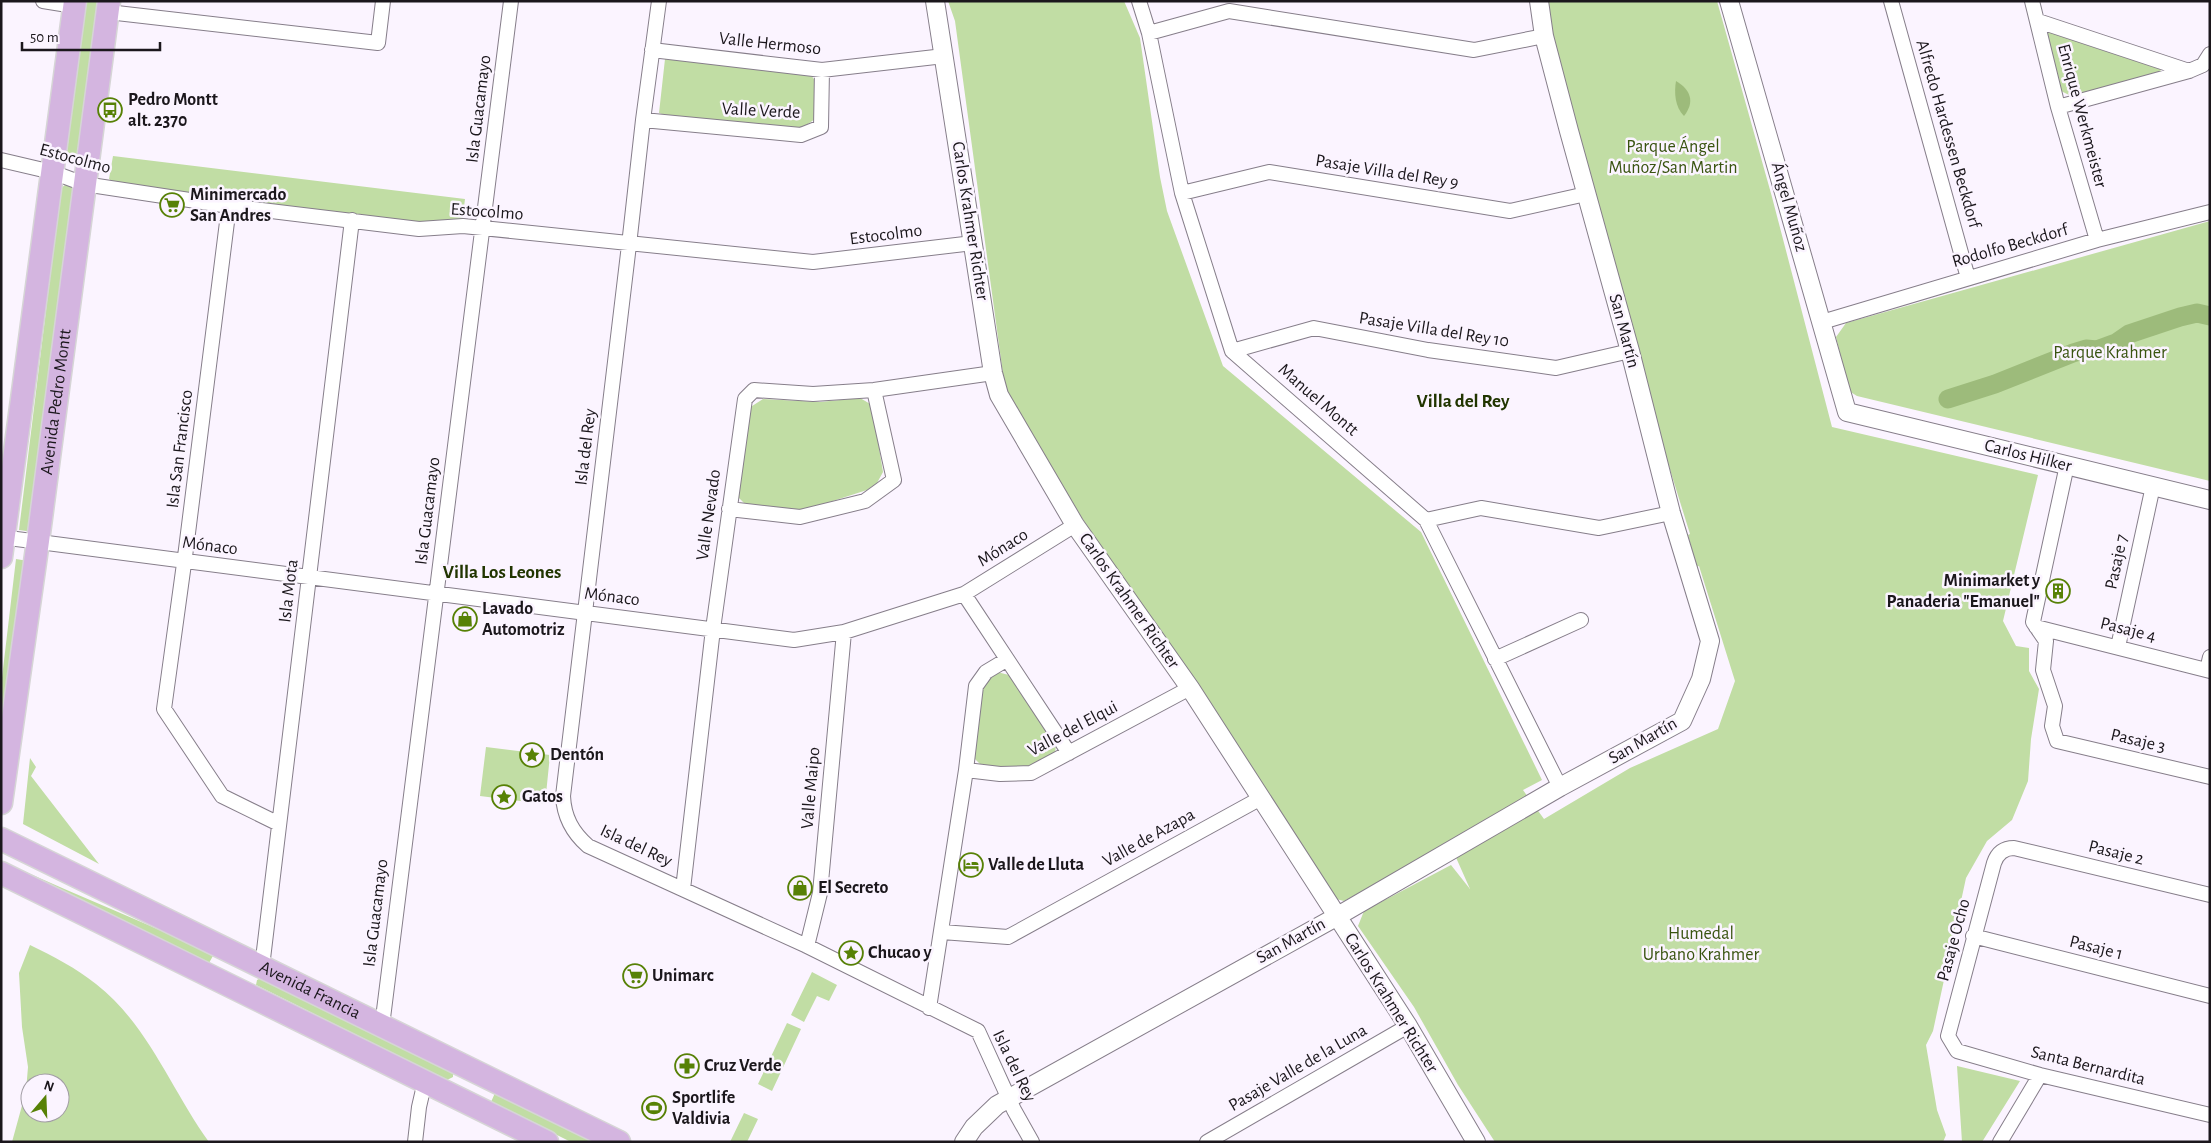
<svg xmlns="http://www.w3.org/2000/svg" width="2211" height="1143" font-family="'Alegreya Sans',sans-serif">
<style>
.green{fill:#c1dda4;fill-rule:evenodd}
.water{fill:#9dbb7b}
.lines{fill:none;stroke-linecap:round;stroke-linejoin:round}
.canal{stroke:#9dbb7b;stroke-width:19}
.minor-casing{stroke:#867e8a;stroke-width:16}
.tertiary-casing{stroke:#867e8a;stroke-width:20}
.primary-casing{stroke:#d6d5d6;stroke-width:25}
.minor{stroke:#fff;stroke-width:14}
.tertiary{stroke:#fff;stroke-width:18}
.primary{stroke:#d4b5e0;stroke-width:22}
.labels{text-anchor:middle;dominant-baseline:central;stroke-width:5;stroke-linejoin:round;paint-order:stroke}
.street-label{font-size:18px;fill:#1b171c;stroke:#fbf4ff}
.poi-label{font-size:18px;font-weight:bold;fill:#1b171c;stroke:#fbf4ff;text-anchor:start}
.park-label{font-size:18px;fill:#395410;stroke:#fbf4ff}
.neighbourhood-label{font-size:19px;font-weight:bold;fill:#213500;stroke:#fbf4ff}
</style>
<rect width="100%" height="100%" fill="#fbf4ff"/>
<path class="green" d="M 85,1 L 100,1 L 81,153 L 74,157 L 67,152 Z
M 948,1 L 1124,1 L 1140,38 L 1160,177 L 1167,211 L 1223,366 L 1421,532 L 1542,780 L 1523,790 L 1544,819 L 1630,768 L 1718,729 L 1735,681 L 1699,566 L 1696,567 L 1688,535 L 1690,534 L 1658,431 L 1555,46 L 1547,1 L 1717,1 L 1772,197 L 1832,427 L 2038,475 L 2003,621 L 2016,646 L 2029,648 L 2029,671 L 2039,689 L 2031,739 L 2028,781 L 2012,820 L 1987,841 L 1966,878 L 1933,1031 L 1926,1045 L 1937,1110 L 1946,1135 L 1943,1142 L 1495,1142 L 1458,1085 L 1414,1007 L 1358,926 L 1364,911 L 1451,865 L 1470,889 L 1450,844 L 1344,901 L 1336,899 L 1082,518 L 1005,389 L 955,21 Z
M 2049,32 L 2160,67 L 2161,73 L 2071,96 L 2059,90 L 2044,35 Z
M 665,59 L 811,75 L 818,85 L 815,119 L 798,131 L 668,116 L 659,113 Z
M 113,156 L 465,199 L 461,231 L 117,185 L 109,179 Z
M 65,185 L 71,186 L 76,191 L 33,532 L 19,530 L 61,188 Z
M 2210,221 L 2210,481 L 1857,396 L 1849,391 L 1836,337 L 1846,323 Z
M 860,398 L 872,405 L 883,472 L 877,483 L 867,490 L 805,510 L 745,504 L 737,496 L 749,408 L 763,399 L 820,402 Z
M 16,559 L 28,561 L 1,746 L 1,686 Z
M 997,672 L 1009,675 L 1056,744 L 1055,754 L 1027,769 L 983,767 L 973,757 L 982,686 Z
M 486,747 L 550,755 L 545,804 L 480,796 Z
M 30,758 L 36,767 L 31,776 L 99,864 L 23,824 Z
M 19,869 C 84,898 150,925 214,954 L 209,963 L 18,872 Z
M 30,945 C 53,956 76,968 96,984 C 147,1023 172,1091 209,1142 L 12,1142 L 26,1091 L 28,1067 L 22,1027 L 19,973 ZM 30,1083 L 60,1083 L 60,1113 L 30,1113 Z
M 812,972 L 837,985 L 829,1001 L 817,996 L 804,1022 L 791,1015 Z
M 261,978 L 453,1072 L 453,1077 L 447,1080 L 256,985 L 257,980 Z
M 787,1023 L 801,1029 L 772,1091 L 758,1084 Z
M 1957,1066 L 2020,1081 L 1982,1142 L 1962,1142 Z
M 495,1093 L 595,1142 L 571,1142 L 491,1102 Z
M 744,1113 L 758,1119 L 747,1142 L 730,1142 Z"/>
<path class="water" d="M 1676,81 C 1691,90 1695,102 1684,116 C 1675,107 1674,93 1676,81 Z"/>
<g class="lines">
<path class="canal" d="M 1948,399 L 1995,384 L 2073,353 L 2086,349 L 2097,350 L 2116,343 L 2129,334 L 2180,317 L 2197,313 L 2210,316"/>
<g class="minor-casing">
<path id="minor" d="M 43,1 L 74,6
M 659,1 L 643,120 L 629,245 L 563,796 C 564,817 572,832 588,846 L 807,946 L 978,1031 L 1014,1110 L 1032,1142
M 1139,1 L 1149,33 L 1182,193 L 1232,351 L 1426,520 L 1560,787
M 1891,1 L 1968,278
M 2032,1 L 2058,107 L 2097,240
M 108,12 L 378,43 L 383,1
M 2038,21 L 2189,71
M 1149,33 L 1229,11 L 1474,50 L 1544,36
M 652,50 L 822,70 L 944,56
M 2058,107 L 2189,71 L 2203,65 L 2210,54
M 643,120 L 801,135 L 821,127 L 822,70
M 1,160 L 52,172 L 84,184 L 229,206 L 419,229 L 463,226 L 813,262 L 973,243
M 1182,193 L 1269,172 L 1510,211 L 1586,194
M 229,206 L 186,549 L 164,709 L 222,796 L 279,824
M 1822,322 L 2097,240 L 2210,212
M 1232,351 L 1314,328 L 1428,350 L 1556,368 L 1630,351
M 2067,465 L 2034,617 L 2033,622 L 2046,641 L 2043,670 L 2055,706 L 2052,726 L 2057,741 L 2210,777
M 729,509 L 800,517 L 865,501 L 894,480 L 874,390
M 1426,520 L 1481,508 L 1599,528 L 1671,513
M 1,537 L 794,640 L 844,632 L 964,594 L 1075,525
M 964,594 L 1069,753
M 2036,627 L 2210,671
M 2118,647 L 2153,486
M 1495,659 L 1581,620
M 2207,670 L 2210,657
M 966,770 L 1000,774 L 1031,773 L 1190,688
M 683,889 L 713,629 L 745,399 L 754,390 L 813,394 L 874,390 L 993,373
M 2210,895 L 2014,848 C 2003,848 1997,854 1994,863 L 1948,1036 L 1957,1051 L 2040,1075 L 2210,1115
M 942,932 L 1008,937 L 1261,798
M 1973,936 L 2210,996
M 807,946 L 820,893 L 844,632
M 262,967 L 352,220
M 929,1008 L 966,770 L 976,686 L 986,672 L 1006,660
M 382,1026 L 511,1
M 415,1142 L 419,1107 L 425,1081
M 1207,1142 L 1408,1026
M 2000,1142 L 2040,1075"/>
</g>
<g class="tertiary-casing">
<path id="tertiary" d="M 935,1 L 993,373 L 999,395 L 1075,525 L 1190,688 L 1408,1026 L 1476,1142
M 1729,1 L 1847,412 L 2210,500
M 964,1142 L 974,1127 L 997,1105 L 1336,917 L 1560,787 L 1682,721 L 1701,679 L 1710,641 L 1671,513 L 1630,351 L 1569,131 L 1544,36 L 1539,1"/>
</g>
<g class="primary-casing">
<g id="primary">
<path d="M 1,557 L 75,1"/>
<path id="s1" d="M 1,803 L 38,541 L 109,1"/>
<path id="s2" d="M 1,839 L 619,1142"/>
<path d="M 1,873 L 547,1142"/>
</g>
</g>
<use href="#minor" class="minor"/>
<use href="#tertiary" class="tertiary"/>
<use href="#primary" class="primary"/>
</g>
<defs>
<g id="bus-ring" transform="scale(1.25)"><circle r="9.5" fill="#fbf4ff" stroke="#578106" stroke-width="1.5"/><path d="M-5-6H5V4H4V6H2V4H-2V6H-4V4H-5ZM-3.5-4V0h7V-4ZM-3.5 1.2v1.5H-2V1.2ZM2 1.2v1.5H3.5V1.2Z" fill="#578106"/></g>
<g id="supermarket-ring" transform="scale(1.25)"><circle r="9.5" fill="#fbf4ff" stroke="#578106" stroke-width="1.5"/><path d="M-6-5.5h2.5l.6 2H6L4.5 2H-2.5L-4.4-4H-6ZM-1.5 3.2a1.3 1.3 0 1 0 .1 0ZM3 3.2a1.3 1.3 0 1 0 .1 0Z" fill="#578106"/></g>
<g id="building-ring" transform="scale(1.25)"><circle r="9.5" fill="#fbf4ff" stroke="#578106" stroke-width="1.5"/><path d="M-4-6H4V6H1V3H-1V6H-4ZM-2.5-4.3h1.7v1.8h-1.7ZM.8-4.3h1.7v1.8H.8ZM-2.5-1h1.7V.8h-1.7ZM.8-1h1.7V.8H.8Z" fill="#578106"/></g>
<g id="shop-ring" transform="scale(1.25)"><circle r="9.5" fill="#fbf4ff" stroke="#578106" stroke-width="1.5"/><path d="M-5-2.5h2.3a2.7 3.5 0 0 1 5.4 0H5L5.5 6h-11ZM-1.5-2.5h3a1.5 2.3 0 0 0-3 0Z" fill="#578106"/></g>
<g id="sight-ring" transform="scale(1.25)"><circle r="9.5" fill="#fbf4ff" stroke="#578106" stroke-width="1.5"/><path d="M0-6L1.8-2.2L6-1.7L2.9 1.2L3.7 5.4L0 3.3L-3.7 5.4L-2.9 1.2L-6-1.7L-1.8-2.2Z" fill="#578106"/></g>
<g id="hotel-ring" transform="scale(1.25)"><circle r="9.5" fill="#fbf4ff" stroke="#578106" stroke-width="1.5"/><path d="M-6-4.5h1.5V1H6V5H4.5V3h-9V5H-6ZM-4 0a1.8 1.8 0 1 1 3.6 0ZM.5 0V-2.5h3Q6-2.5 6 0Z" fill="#578106"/></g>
<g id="pharmacy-ring" transform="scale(1.25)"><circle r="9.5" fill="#fbf4ff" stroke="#578106" stroke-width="1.5"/><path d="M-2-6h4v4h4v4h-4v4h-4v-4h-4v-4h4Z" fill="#578106"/></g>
<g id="stadium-ring" transform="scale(1.25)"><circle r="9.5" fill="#fbf4ff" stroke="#578106" stroke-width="1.5"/><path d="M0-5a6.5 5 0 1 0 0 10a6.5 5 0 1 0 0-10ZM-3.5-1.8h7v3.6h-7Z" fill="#578106"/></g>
</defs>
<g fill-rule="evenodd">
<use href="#bus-ring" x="110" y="110"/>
<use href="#supermarket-ring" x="172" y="205"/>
<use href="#building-ring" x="2058" y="591"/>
<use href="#shop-ring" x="465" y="619"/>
<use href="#sight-ring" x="532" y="755"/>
<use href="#sight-ring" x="504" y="797"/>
<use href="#hotel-ring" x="971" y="865"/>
<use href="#shop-ring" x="800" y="888"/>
<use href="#sight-ring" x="851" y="953"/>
<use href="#supermarket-ring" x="635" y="976"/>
<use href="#pharmacy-ring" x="687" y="1066"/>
<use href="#stadium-ring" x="654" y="1108"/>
</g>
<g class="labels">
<g class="street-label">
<text transform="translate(770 44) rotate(6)">Valle Hermoso</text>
<text transform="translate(479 109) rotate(-83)">Isla Guacamayo</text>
<text transform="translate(761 111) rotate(3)">Valle Verde</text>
<text transform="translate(2082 116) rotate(75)">Enrique Werkmeister</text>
<text transform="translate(1948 134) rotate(74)">Alfredo Hardessen Beckdorf</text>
<text transform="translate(75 159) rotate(15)">Estocolmo</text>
<text transform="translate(1387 172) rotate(9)">Pasaje Villa del Rey 9</text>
<text transform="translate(1789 207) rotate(74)">Ángel Muñoz</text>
<text transform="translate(487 212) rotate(4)">Estocolmo</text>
<text transform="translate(970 221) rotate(81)">Carlos Krahmer Richter</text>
<text transform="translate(886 235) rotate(-7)">Estocolmo</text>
<text transform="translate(2010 246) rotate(-16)">Rodolfo Beckdorf</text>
<text transform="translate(1434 330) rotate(9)">Pasaje Villa del Rey 10</text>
<text transform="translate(1624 331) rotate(75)">San Martín</text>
<text transform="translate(1318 400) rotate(41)">Manuel Montt</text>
<text stroke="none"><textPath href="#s1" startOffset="405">Avenida Pedro Montt</textPath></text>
<text transform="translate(586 447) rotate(-83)">Isla del Rey</text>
<text transform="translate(180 449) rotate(-83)">Isla San Francisco</text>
<text transform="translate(2028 456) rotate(14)">Carlos Hilker</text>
<text transform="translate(428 511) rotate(-83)">Isla Guacamayo</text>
<text transform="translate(709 515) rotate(-82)">Valle Nevado</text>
<text transform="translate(210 546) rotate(7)">Mónaco</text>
<text transform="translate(1003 548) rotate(-32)">Mónaco</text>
<text transform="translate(2117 562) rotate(-78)">Pasaje 7</text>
<text transform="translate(289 591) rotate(-83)">Isla Mota</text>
<text transform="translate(612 597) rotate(7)">Mónaco</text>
<text transform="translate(1129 601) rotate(55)">Carlos Krahmer Richter</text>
<text transform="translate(2128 630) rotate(14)">Pasaje 4</text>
<text transform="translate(1073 729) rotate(-28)">Valle del Elqui</text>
<text transform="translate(1643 741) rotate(-30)">San Martín</text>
<text transform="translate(2138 741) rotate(13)">Pasaje 3</text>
<text transform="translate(811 788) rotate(-85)">Valle Maipo</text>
<text transform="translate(1149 838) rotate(-29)">Valle de Azapa</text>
<text transform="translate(636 846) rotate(25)">Isla del Rey</text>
<text transform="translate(2116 853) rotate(14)">Pasaje 2</text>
<text transform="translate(376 913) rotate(-83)">Isla Guacamayo</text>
<text transform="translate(1954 940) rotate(-75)">Pasaje Ocho</text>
<text transform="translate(1291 941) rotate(-29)">San Martín</text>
<text transform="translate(2096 948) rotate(14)">Pasaje 1</text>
<text stroke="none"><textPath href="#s2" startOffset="344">Avenida Francia</textPath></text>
<text transform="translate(1391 1003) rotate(58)">Carlos Krahmer Richter</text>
<text transform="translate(1014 1066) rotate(64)">Isla del Rey</text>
<text transform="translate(2088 1066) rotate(14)">Santa Bernardita</text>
<text transform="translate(1298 1068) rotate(-30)">Pasaje Valle de la Luna</text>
</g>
<g class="poi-label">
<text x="128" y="100">Pedro Montt<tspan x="128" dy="21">alt. 2370</tspan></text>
<text x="190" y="195">Minimercado<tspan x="190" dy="21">San Andres</tspan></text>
<text x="2040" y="581" text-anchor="end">Minimarket y<tspan x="2040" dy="21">Panaderia "Emanuel"</tspan></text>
<text x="482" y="609">Lavado<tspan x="482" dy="21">Automotriz</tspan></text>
<text x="550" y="755">Dentón</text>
<text x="522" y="797">Gatos</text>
<text x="988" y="865">Valle de Lluta</text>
<text x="818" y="888">El Secreto</text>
<text x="868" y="953">Chucao y</text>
<text x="652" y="976">Unimarc</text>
<text x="704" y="1066">Cruz Verde</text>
<text x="672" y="1098">Sportlife<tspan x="672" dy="21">Valdivia</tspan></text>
</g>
<g class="park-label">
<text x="1673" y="147">Parque Ángel<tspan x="1673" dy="21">Muñoz/San Martin</tspan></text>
<text x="2110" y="353">Parque Krahmer</text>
<text x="1701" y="934">Humedal<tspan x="1701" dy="21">Urbano Krahmer</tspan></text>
</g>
<g class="neighbourhood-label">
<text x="1463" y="401">Villa del Rey</text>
<text x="502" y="572">Villa Los Leones</text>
</g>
</g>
<rect width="2211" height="1143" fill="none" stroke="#1b171c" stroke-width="5"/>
<g transform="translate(45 1098) rotate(19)"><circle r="24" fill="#fbf4ff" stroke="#a19ca4"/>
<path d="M0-4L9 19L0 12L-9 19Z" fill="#578106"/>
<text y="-8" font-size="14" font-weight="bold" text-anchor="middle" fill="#1b171c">N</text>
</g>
<path d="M22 42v8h138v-8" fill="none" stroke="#1b171c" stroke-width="2.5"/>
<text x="30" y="42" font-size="15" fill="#1b171c" stroke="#fbf4ff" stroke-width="4" paint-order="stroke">50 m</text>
</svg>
